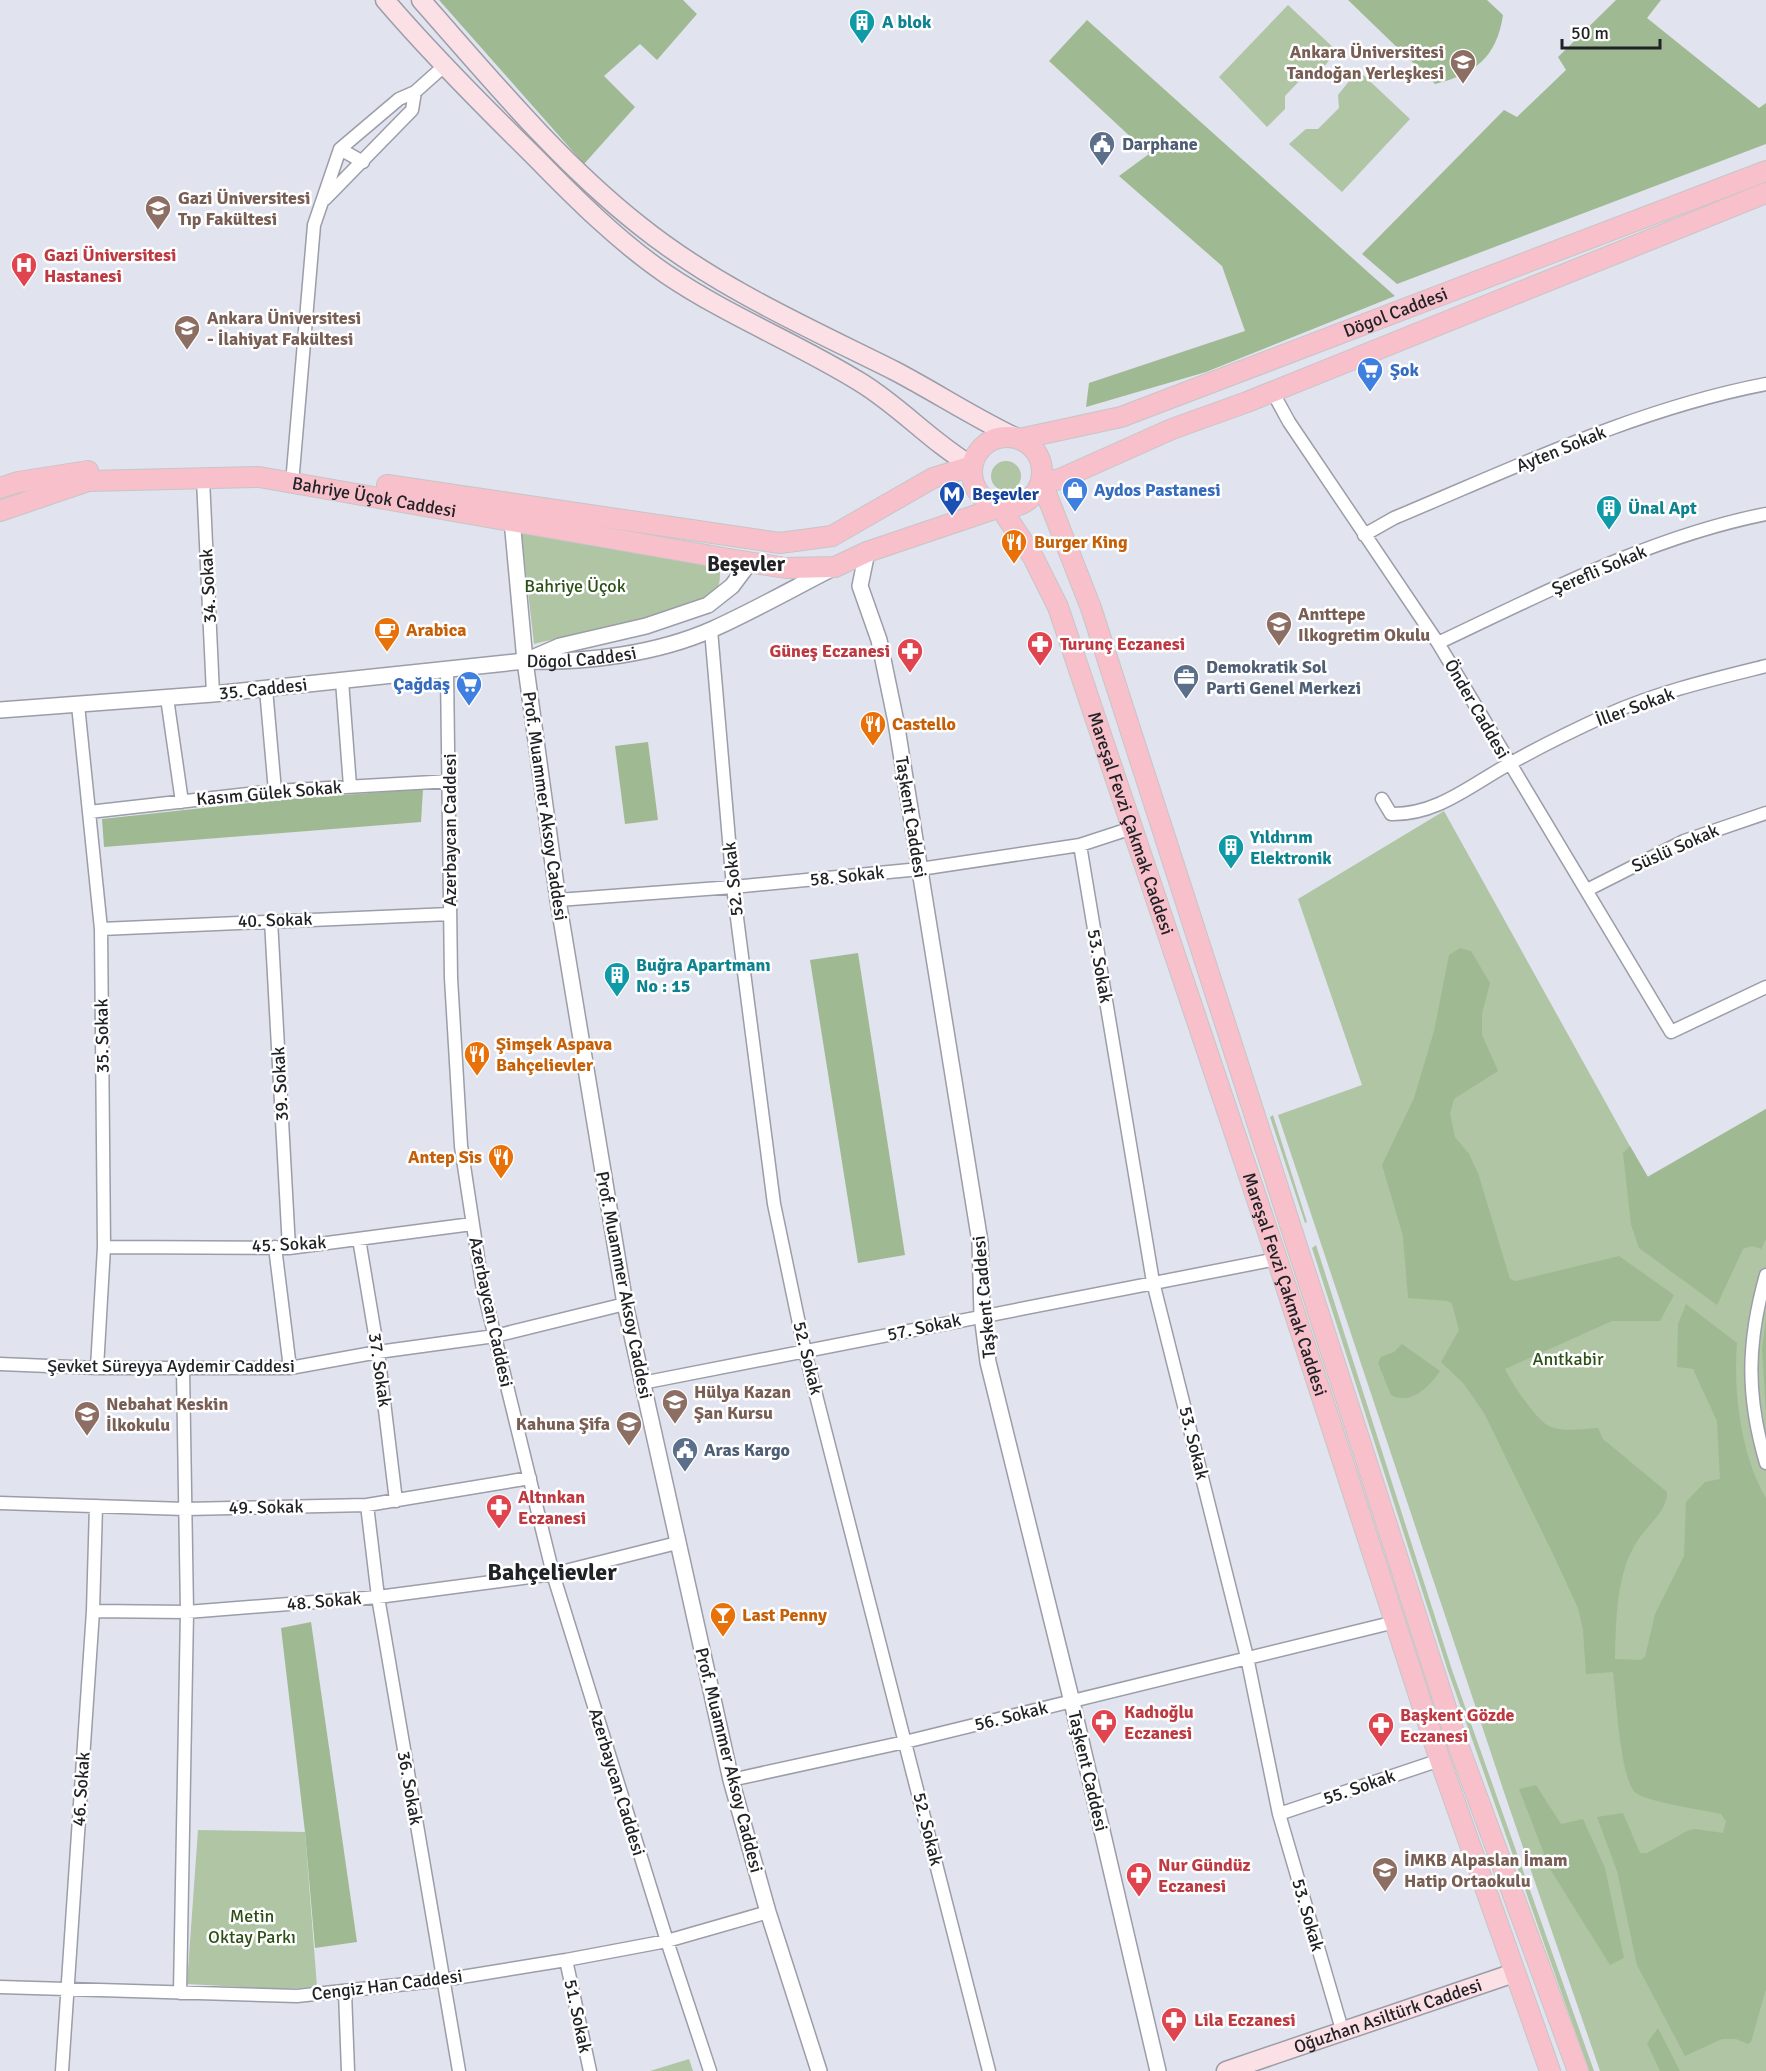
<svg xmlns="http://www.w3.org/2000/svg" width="1766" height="2071" font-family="Signika,sans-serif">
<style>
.green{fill:#afc5a4}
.forest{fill:#9fba92}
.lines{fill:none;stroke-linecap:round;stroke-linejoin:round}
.minor-casing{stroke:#9b9da8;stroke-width:15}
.tertiary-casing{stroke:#9b9da8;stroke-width:18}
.secondary-casing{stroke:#9b9da8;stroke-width:21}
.primary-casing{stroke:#c5c6c7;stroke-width:22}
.minor{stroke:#fff;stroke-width:12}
.tertiary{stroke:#fff;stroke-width:15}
.secondary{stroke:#fbe0e5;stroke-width:18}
.primary{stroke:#f7c0cb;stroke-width:20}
.labels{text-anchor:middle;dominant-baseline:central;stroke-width:5;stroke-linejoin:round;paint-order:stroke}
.culture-label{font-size:18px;font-weight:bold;fill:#0d838f;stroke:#fff;text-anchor:start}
.education-label{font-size:18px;font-weight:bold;fill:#785e54;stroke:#fff;text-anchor:start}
.service-label{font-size:18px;font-weight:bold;fill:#4e5e75;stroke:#fff;text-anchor:start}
.health-label{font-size:18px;font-weight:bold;fill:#be3a42;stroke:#fff;text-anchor:start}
.street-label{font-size:18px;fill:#212226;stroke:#fff}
.shop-label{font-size:18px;font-weight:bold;fill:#366cbe;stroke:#fff;text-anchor:start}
.transit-label{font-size:18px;font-weight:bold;fill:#164399;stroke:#fff;text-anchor:start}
.food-label{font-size:18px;font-weight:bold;fill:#c56008;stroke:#fff;text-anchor:start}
.park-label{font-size:18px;fill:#2c4f16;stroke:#fff}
.quarter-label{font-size:21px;font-weight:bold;fill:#212226;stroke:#fff}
.district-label{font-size:24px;font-weight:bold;fill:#212226;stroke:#fff}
</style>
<rect width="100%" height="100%" fill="#e1e3ef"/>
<path class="green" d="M 1288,5 L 1337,51 L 1317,75 L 1304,76 L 1285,96 L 1285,109 L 1267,127 L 1219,77 Z
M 1358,70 L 1410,119 L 1342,192 L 1289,144 L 1306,129 L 1318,129 L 1339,108 L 1338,95 Z
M991 476a15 15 0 1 1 30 0a15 15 0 1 1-30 0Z
M 521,530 L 710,561 L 720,571 C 720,580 720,586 714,593 C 695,611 566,636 534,644 Z
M 1444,811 L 1647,1177 L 1766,1109 L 1766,2071 L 1600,2071 L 1505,1795 L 1278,1115 L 1362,1085 L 1298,899 Z
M 1273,1115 L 1307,1222 L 1305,1223 L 1270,1117 Z
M 1316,1245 L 1452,1670 L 1594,2071 L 1589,2071 L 1448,1671 L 1312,1248 Z
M 198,1830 L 305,1832 L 317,1987 L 279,1989 L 187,1984 Z
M 689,2059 L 693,2071 L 650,2071 Z"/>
<path class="forest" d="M 439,0 L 683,0 L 697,14 L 657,60 L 640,44 L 604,76 L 635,107 L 584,164 Z
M 1348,0 L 1487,0 L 1503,15 C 1497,57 1475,74 1435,84 Z
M 1616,0 L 1661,0 L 1647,18 L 1759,108 L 1766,103 L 1766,144 L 1397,284 L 1362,254 L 1504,110 L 1517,117 L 1566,70 L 1558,57 Z
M 1087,20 L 1369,273 L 1395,296 L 1206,372 L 1086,407 L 1089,383 L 1245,331 L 1222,266 L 1119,176 L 1149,154 L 1049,61 Z
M 648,742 L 658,820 L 625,824 L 615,746 Z
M 423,789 L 421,822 L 104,847 L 102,819 L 277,800 Z
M 1460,948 L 1471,951 L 1490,983 L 1482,1014 L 1482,1035 L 1498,1071 L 1454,1099 L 1450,1114 L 1455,1137 L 1469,1154 L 1478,1173 L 1510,1279 L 1516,1281 L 1619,1256 L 1674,1295 L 1660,1321 L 1612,1321 L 1505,1369 C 1511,1382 1538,1423 1551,1427 C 1565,1432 1583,1429 1598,1428 L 1603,1439 L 1667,1492 C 1668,1510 1647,1526 1638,1540 C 1616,1572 1616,1621 1615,1659 L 1641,1660 L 1645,1657 L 1655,1614 L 1684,1556 L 1686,1502 L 1705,1482 L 1720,1479 L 1717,1421 L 1693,1369 L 1677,1367 L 1678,1324 L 1686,1304 L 1737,1343 C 1733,1392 1741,1455 1766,1498 L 1766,1989 L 1751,2042 L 1748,2044 L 1736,2039 L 1722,2039 L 1685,2056 L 1637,1965 L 1617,1871 L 1597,1817 L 1623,1813 L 1640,1853 L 1647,1853 L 1687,1831 L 1695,1829 L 1723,1833 L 1726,1821 L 1721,1814 C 1704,1810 1647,1802 1636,1793 C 1620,1781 1616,1694 1613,1672 L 1586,1674 L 1583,1630 L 1578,1608 L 1552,1552 L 1484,1413 L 1464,1384 L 1441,1362 L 1459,1330 L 1452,1304 L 1448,1301 L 1408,1298 L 1403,1236 L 1382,1165 L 1414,1098 L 1434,1031 L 1449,955 Z
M 858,953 L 905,1255 L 858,1263 L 810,960 Z
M 1766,1109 L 1766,1239 L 1761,1249 L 1752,1246 L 1743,1249 L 1717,1305 L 1639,1248 L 1631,1225 L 1623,1153 L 1630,1146 L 1648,1177 Z
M 1766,1318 L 1766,1414 L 1762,1349 Z
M 1402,1344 L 1440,1371 C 1430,1386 1411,1406 1391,1395 L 1378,1363 L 1381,1357 L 1394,1352 Z
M 311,1622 L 357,1942 L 315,1948 L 305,1832 L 281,1628 Z
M 1536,1785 L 1561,1824 L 1583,1819 L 1605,1868 L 1624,1958 L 1610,1965 L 1550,1869 L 1519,1789 Z
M 1658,2028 L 1680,2071 L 1660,2071 L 1647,2043 Z"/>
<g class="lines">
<g class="minor-casing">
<path id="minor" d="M 340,149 L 363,162
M 325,199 L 412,110 L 415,92
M 1272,391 L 1289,422 L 1438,643 L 1671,1032 L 1766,987
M 293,472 L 314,225 L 340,149 L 399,99 L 415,92 L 443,67
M 203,479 L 213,694
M 1364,535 L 1394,518 C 1516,467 1636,409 1766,384
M 711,630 L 733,887 L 774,1204 L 805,1352 L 989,2071
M 1438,643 C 1544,593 1650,537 1766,514
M 447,670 L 451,978 L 461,1146 L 482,1284 L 553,1574 L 667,1941 L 710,2071
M 342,681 L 350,786
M 266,689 L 275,791
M 167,698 L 182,802
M 78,705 L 101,929 L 104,1247 L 97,1368
M 1382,799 L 1391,814 C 1438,815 1472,784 1511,763 C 1543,745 1576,729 1609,714 C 1658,692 1714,679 1766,666
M 89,812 L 275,791 L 451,781
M 1080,845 L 1153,1282 L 1247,1657 L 1279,1814 L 1343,2033
M 1587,890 L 1684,841 L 1766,813
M 558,900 L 733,887 L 920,869 L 1080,845 L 1132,828
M 271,920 L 289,1248
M 101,929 L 450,914
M 359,1239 L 378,1352 L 396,1501
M 104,1247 L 289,1248 L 472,1224
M 275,1247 L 290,1368
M 1766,1275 C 1747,1342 1746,1396 1766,1463
M 0,1364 L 97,1368 L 290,1368 L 378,1352 L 495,1336 L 625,1304
M 642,1383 L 1277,1259
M 0,1503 L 185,1509 L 367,1505 L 530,1478
M 367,1505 L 378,1597 L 459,2071
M 93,1611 L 187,1612 L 378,1597 L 553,1574 L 677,1543
M 731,1780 L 905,1742 L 1395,1622
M 1279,1814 L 1440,1760
M 566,1960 L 590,2071
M 0,1987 L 297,1996 L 443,1980 L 566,1960 L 667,1941 L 768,1912
M 345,1992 L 348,2071
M 180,1993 L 187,1612 L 183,1369
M 62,2071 L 93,1611 L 96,1506"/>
</g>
<g class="tertiary-casing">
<g id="tertiary">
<path d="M 512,520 L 525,661 L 558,900 L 625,1304 L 731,1780 L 768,1912 L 819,2071"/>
<path d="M 867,552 L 860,586 L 879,640 L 896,722 L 980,1242 L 982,1315 L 988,1362 L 1072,1702 L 1158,2071"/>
<path d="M 530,659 L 560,646 L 646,626 L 708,605 L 732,586 L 750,562"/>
<path id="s1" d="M 0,710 L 213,694 L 525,661 C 585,663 657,654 713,629 C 753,611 792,589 831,569"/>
</g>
</g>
<g class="secondary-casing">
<g id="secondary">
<path d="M 385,0 C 432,55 483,106 535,157 C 576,199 618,241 666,274 C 728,316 797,343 860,382 C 901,407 931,442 972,466"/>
<path d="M 421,0 C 490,78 557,160 639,225 C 716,287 807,327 895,371 C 937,393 976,419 1019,439"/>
<path id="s2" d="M 1226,2071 L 1514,1973"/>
</g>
</g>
<g class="primary-casing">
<g id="primary">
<circle cx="1007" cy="472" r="35"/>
<path id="s3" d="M 1019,439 L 1121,417 L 1766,171"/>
<path d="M 1042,483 L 1091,608 L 1457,1742 L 1578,2071"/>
<path d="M 1042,483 L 1060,479 L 1172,429 L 1247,402 L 1766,193"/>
<path d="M 387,485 L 780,543 L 832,536 L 933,478 L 972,466"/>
<path d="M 0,488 L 18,482 L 88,471"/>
<path id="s4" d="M 1000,507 L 1033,557 L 1058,607 L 1277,1259 L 1440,1760 L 1550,2071"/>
<path id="s5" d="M 0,511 L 88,481 L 259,477 L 729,559 L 786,568 L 835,567 L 867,552 L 1000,507"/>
</g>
</g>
<use href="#minor" class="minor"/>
<use href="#tertiary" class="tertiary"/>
<use href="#secondary" class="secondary"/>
<use href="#primary" class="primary"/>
</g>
<defs>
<g id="building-pin" transform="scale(1.35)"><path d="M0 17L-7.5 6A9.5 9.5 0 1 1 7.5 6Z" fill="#0f9aa8" stroke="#fff"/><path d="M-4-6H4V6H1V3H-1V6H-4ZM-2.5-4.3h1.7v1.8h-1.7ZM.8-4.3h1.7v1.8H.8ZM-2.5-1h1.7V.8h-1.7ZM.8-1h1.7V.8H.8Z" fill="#fff"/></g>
<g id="university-pin" transform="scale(1.35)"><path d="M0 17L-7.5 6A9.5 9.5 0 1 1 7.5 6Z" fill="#8d6e63" stroke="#fff"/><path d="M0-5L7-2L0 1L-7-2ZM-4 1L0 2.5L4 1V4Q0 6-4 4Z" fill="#fff"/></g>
<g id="civic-pin" transform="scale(1.35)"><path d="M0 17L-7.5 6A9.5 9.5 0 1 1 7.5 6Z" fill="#5c6f8a" stroke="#fff"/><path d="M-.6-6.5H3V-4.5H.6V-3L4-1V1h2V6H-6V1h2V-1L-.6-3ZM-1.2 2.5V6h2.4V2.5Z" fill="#fff"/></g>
<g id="hospital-pin" transform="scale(1.35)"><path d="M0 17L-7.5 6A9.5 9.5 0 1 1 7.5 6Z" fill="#e0444e" stroke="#fff"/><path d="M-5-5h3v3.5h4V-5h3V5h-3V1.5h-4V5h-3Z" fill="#fff"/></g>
<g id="supermarket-pin" transform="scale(1.35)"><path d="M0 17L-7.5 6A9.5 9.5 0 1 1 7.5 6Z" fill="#3f7fe0" stroke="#fff"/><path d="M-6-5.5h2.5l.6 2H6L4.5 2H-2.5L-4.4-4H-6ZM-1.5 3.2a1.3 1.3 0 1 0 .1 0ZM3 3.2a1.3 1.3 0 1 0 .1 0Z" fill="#fff"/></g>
<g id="shop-pin" transform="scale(1.35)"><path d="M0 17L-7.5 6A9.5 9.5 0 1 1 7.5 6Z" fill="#3f7fe0" stroke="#fff"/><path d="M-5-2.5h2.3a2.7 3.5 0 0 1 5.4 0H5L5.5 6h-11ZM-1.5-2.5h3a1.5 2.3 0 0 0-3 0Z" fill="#fff"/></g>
<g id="metro-pin" transform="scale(1.35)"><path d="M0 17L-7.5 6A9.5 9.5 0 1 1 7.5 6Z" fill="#1a4fb4" stroke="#fff"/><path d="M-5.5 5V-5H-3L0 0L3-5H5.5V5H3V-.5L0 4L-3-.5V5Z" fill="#fff"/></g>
<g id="restaurant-pin" transform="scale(1.35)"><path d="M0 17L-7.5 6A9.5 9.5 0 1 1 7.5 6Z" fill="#e8710a" stroke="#fff"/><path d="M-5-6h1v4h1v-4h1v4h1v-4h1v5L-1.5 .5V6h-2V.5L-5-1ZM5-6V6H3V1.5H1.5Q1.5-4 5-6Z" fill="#fff"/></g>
<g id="school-pin" transform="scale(1.35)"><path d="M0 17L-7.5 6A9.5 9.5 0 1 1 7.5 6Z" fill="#8d6e63" stroke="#fff"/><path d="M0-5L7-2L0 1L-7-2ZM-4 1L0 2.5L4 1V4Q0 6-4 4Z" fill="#fff"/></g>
<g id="cafe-pin" transform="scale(1.35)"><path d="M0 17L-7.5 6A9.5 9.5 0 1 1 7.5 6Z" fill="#e8710a" stroke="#fff"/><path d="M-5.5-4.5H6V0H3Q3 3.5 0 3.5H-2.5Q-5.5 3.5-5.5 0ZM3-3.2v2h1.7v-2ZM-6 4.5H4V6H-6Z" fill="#fff"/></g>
<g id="pharmacy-pin" transform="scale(1.35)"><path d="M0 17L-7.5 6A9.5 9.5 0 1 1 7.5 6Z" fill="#e0444e" stroke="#fff"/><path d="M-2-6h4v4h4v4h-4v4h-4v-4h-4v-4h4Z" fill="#fff"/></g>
<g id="office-pin" transform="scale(1.35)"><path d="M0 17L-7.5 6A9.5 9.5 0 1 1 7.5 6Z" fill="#5c6f8a" stroke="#fff"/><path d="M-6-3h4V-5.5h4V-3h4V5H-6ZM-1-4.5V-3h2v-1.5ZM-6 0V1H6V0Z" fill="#fff"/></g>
<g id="bar-pin" transform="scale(1.35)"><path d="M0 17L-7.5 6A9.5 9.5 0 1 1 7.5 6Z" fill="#e8710a" stroke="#fff"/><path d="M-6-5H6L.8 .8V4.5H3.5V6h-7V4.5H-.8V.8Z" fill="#fff"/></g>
</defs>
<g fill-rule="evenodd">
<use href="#building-pin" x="862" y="22"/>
<use href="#university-pin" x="1463" y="62"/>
<use href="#civic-pin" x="1102" y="144"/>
<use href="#university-pin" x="158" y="208"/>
<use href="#hospital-pin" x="24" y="265"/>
<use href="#university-pin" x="187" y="328"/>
<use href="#supermarket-pin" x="1370" y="370"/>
<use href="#shop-pin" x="1075" y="490"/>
<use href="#metro-pin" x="952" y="494"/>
<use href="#building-pin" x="1609" y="508"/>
<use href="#restaurant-pin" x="1014" y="542"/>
<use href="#school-pin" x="1279" y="624"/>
<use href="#cafe-pin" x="387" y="630"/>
<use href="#pharmacy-pin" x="1040" y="644"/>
<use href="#pharmacy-pin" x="910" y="651"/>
<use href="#office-pin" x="1186" y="677"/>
<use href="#supermarket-pin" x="469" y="684"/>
<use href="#restaurant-pin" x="873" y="724"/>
<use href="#building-pin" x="1231" y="847"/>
<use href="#building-pin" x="617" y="975"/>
<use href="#restaurant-pin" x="477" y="1054"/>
<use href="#restaurant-pin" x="501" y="1157"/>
<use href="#school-pin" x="675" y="1402"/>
<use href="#school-pin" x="87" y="1414"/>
<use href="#school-pin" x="629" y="1424"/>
<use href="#civic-pin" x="685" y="1450"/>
<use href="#pharmacy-pin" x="499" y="1507"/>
<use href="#bar-pin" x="723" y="1615"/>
<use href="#pharmacy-pin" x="1104" y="1722"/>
<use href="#pharmacy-pin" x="1381" y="1725"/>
<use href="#school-pin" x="1385" y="1870"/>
<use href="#pharmacy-pin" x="1139" y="1875"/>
<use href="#pharmacy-pin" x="1174" y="2020"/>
</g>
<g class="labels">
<g class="culture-label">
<text x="882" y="22">A blok</text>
<text x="1628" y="508">Ünal Apt</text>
<text x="1250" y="837">Yıldırım<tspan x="1250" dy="21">Elektronik</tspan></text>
<text x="636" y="965">Buğra Apartmanı<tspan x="636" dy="21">No : 15</tspan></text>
</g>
<g class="education-label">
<text x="1444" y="52" text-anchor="end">Ankara Üniversitesi<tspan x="1444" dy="21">Tandoğan Yerleşkesi</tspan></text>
<text x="178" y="198">Gazi Üniversitesi<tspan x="178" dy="21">Tıp Fakültesi</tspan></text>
<text x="207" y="318">Ankara Üniversitesi<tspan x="207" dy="21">- İlahiyat Fakültesi</tspan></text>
<text x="1298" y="614">Anıttepe<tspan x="1298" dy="21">Ilkogretim Okulu</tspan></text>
<text x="694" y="1392">Hülya Kazan<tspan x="694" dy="21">Şan Kursu</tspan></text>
<text x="106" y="1404">Nebahat Keskin<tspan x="106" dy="21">İlkokulu</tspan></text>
<text x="610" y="1424" text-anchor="end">Kahuna Şifa</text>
<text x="1404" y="1860">İMKB Alpaslan İmam<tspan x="1404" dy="21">Hatip Ortaokulu</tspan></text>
</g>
<g class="service-label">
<text x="1122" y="144">Darphane</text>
<text x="1206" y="667">Demokratik Sol<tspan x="1206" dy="21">Parti Genel Merkezi</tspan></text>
<text x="704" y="1450">Aras Kargo</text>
</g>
<g class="health-label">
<text x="44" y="255">Gazi Üniversitesi<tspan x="44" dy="21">Hastanesi</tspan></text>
<text x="1060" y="644">Turunç Eczanesi</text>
<text x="890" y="651" text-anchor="end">Güneş Eczanesi</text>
<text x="518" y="1497">Altınkan<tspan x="518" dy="21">Eczanesi</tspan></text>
<text x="1124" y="1712">Kadıoğlu<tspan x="1124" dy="21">Eczanesi</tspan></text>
<text x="1400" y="1715">Başkent Gözde<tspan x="1400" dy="21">Eczanesi</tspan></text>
<text x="1158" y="1865">Nur Gündüz<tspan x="1158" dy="21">Eczanesi</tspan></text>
<text x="1194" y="2020">Lila Eczanesi</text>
</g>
<g class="street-label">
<text stroke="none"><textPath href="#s3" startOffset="398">Dögol Caddesi</textPath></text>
<text transform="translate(1561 449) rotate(-22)">Ayten Sokak</text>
<text stroke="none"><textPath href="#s5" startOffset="381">Bahriye Üçok Caddesi</textPath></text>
<text transform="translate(1599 570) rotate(-23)">Şerefli Sokak</text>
<text transform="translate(208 586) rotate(-93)">34. Sokak</text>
<text stroke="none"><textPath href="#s1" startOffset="584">Dögol Caddesi</textPath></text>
<text transform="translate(263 689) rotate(-6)">35. Caddesi</text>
<text transform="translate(1635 707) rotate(-20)">İller Sokak</text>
<text transform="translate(1477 709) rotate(60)">Önder Caddesi</text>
<text transform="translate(269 793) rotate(-5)">Kasım Gülek Sokak</text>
<text transform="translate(545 806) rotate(82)">Prof. Muammer Aksoy Caddesi</text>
<text transform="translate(911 817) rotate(81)">Taşkent Caddesi</text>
<text stroke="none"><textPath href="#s4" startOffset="344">Mareşal Fevzi Çakmak Caddesi</textPath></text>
<text transform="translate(450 830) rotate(-90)">Azerbaycan Caddesi</text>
<text transform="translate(1675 848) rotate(-24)">Süslü Sokak</text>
<text transform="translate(847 876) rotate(-6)">58. Sokak</text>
<text transform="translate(733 879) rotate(-96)">52. Sokak</text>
<text transform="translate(275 920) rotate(-2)">40. Sokak</text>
<text transform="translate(1100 966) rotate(80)">53. Sokak</text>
<text transform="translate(102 1036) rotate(-91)">35. Sokak</text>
<text transform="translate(280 1084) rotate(-93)">39. Sokak</text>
<text transform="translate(289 1244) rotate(-3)">45. Sokak</text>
<text transform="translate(624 1285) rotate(79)">Prof. Muammer Aksoy Caddesi</text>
<text stroke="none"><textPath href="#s4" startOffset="830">Mareşal Fevzi Çakmak Caddesi</textPath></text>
<text transform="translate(984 1297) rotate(-95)">Taşkent Caddesi</text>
<text transform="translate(491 1312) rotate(78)">Azerbaycan Caddesi</text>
<text transform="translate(924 1327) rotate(-12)">57. Sokak</text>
<text transform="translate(808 1358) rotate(76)">52. Sokak</text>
<text x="171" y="1366">Şevket Süreyya Aydemir Caddesi</text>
<text transform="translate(380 1370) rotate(82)">37. Sokak</text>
<text transform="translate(1194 1443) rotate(76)">53. Sokak</text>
<text transform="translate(266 1507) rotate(-1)">49. Sokak</text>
<text transform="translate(324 1601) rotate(-5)">48. Sokak</text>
<text transform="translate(1011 1716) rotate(-14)">56. Sokak</text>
<text transform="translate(729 1760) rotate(76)">Prof. Muammer Aksoy Caddesi</text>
<text transform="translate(1088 1771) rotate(77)">Taşkent Caddesi</text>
<text transform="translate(617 1782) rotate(73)">Azerbaycan Caddesi</text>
<text transform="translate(1359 1787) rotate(-19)">55. Sokak</text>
<text transform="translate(410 1788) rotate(80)">36. Sokak</text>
<text transform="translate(81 1789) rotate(-86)">46. Sokak</text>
<text transform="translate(928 1829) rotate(76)">52. Sokak</text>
<text transform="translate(1308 1915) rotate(74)">53. Sokak</text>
<text transform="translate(387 1985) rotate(-7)">Cengiz Han Caddesi</text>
<text transform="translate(578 2016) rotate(78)">51. Sokak</text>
<text stroke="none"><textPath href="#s2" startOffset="171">Oğuzhan Asiltürk Caddesi</textPath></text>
</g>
<g class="shop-label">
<text x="1390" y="370">Şok</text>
<text x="1094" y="490">Aydos Pastanesi</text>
<text x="450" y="684" text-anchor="end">Çağdaş</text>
</g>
<g class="transit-label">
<text x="972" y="494">Beşevler</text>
</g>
<g class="food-label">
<text x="1034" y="542">Burger King</text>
<text x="406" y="630">Arabica</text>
<text x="892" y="724">Castello</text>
<text x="496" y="1044">Şimşek Aspava<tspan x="496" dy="21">Bahçelievler</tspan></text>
<text x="482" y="1157" text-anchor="end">Antep Sis</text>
<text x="742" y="1615">Last Penny</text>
</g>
<g class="park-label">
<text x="575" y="586">Bahriye Üçok</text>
<text x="1568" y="1359">Anıtkabir</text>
<text x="252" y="1916">Metin<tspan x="252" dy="21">Oktay Parkı</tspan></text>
</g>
<g class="quarter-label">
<text x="746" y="564">Beşevler</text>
</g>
<g class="district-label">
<text x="552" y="1572">Bahçelievler</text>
</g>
</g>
<path d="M1562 39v9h98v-9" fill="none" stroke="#212226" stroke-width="3"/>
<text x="1571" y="39" font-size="18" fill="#212226" stroke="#ffffff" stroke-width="4.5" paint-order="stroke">50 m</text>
</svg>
